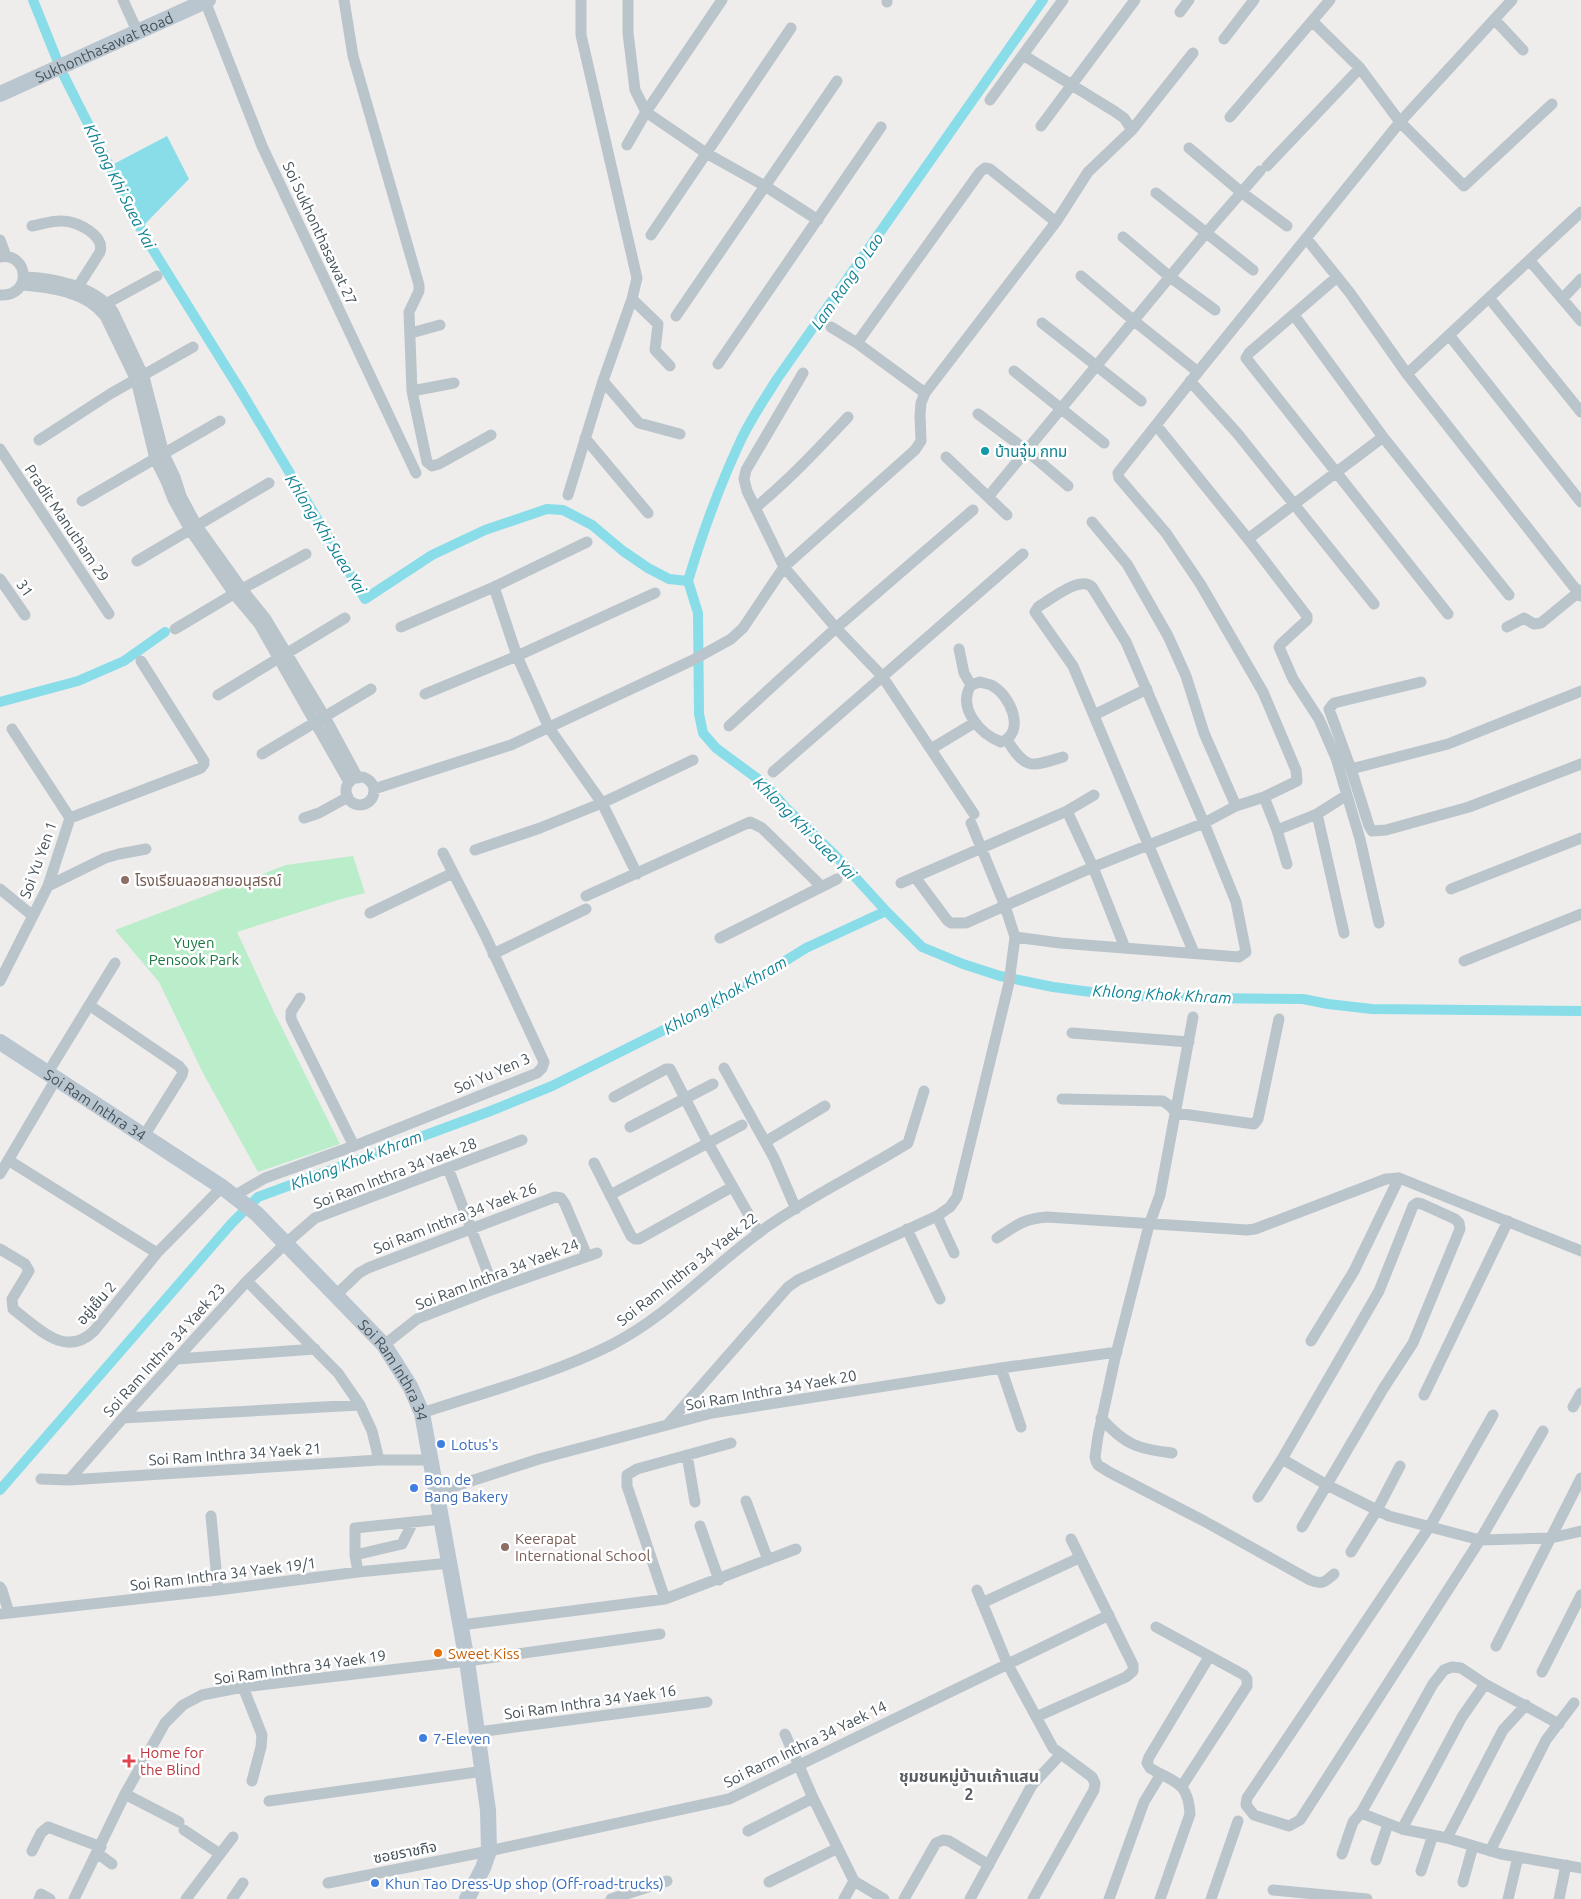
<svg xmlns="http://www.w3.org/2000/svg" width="1581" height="1899" font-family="Ubuntu,'Noto Sans Thai',sans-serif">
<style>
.green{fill:#baedc9}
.water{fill:#88dde9}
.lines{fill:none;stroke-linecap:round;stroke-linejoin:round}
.canal{stroke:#88dde9;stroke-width:10}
.street{stroke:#bac5cb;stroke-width:11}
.secondary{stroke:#b9c6d0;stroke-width:16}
.culture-dot{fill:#0f9aa8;stroke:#fff;stroke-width:2}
.education-dot{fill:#8d6e63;stroke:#fff;stroke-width:2}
.shop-dot{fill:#3f7fe0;stroke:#fff;stroke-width:2}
.food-dot{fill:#e8710a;stroke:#fff;stroke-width:2}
.health-dot{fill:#e0444e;stroke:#fff;stroke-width:2}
.labels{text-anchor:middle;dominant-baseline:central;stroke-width:5;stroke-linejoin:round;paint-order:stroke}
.street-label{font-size:15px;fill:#455159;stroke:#fff}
.culture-label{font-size:15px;fill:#0d838f;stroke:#fff;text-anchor:start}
.education-label{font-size:15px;fill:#785e54;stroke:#fff;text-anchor:start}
.park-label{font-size:15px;fill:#187740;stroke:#fff}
.shop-label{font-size:15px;fill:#366cbe;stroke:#fff;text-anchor:start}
.food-label{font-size:15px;fill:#c56008;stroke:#fff;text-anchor:start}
.health-label{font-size:15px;fill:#be3a42;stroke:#fff;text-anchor:start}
.water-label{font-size:16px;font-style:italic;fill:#0f8293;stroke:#fff}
.neighbourhood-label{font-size:16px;font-weight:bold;fill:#595d61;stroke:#fff}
</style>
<rect width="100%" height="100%" fill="#efecec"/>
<path class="green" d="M 353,856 L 365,893 L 341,899 L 237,932 L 274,1012 L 340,1144 L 258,1172 L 204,1075 L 159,982 L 115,930 L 286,865 Z"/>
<path class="water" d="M 167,136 L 189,179 L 144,225 L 110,166 Z"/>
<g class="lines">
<path class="canal" d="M 33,0 L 62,72 L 145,237 L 242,393 L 365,599 L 432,555 L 485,530 L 547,509 L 563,510 L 592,525 L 623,551 L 648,568 L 669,579 L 688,581
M 688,581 L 698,613 L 699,714 L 703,733 L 716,748 L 766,785 L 786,808 L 835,855 L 886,911 L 922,947 L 963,964 L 1000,976 L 1053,987 L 1091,992 L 1135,996 L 1199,998 L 1303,999 L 1328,1004 L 1372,1009 L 1581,1011
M 688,581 C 702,534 719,487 740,442 C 750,420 764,400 777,379 L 1043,0
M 0,702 L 78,681 L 124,661 L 165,632
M 0,1490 L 231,1224 L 258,1197 L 488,1112 L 552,1086 L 716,1004 L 806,948 L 886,911"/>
<path class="street" d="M 123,0 L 138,33
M 344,0 L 353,56 L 419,285 L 419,291 L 409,312 L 412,391 L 427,462 L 432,466 L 439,464 L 491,435
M 628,0 L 628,33 L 635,90 L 646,112 L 706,153 L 765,186 L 818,220
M 887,0 L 887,2
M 205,1 L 262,146 L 416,473
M 1180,12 L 1189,0
M 1495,20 L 1523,50
M 1312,21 L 1360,68 L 1400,122 L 1464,186 L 1552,104
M 1224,39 L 1254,0
M 1023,55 L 1114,111 L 1124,118 L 1132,130
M 990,100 L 1063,0
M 1230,117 L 1330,0
M 1041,126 L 1135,0
M 627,145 L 646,112 L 722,0
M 1189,148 L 1241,192 L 1287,226
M 1267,166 L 1360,68
M 1156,193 L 1253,270
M 32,226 C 42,224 53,220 63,221 C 78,222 105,235 100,252 L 74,293
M 651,235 L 791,28
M 1123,237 L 1170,277 L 1215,310
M 1306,238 L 1350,293 L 1407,374 L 1581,596
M 0,240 L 6,256
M 0,257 C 29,252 33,297 0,295
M 1530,261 L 1581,321
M 1081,276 L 1133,320 L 1198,372
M 24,277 C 54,278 94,286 113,311 L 144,377 L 164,454 L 175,477 L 181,496 L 197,526 L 242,589 L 266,619 L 325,717 L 358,778
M 1337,277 L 1249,353 L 1246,358 L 1448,614
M 22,285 C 51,287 86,292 105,316 L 136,380 L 155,459 L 166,481 L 173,499 L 190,530 L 234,594 L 259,624 L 349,782
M 1563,298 L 1581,279
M 632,299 L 658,324 L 655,350 L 670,366
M 1490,299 L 1581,412
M 100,307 L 157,276
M 1294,315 L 1383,437 L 1509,595
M 676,316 L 837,81
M 1042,323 L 1141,401
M 831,327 L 857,343 L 925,393
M 411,333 L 440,325
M 1449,335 L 1581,502
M 857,343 L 980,172 L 985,168 L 990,169 L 1056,222
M 718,364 L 881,127
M 1014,371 L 1104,443
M 803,373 L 746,470 L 744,479 L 747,491 L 784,567 L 836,628 L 882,676 L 974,814
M 1407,374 L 1581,212
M 603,381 L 639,423 L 680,434
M 1190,381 L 1237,433 L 1374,604
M 412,391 L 454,383
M 978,414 L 1026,450 L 1068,486
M 1156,425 L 1248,539 L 1307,616 L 1307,620 L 1281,644 L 1279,647 L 1293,679 L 1319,719 L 1336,758 L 1360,839 L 1379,923
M 585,438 L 648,513
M 39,440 L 110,394 L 193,347
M 0,449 L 109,614
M 946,457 L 1007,515
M 568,495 L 603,381 L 632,299 L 637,278 L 581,35 L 581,0
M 988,497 L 1206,233 L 1260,171
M 82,501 L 220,421
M 755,508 C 789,480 818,449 848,417
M 1092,522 L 1127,564 L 1168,636 L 1186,676 L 1204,733 L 1236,806
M 1248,539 L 1383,437
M 137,561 L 269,483
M 0,579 L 25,615
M 494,587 L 517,656 L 549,728 L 602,803 L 637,874
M 401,627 L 494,587 L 587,542
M 1507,627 L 1524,618 L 1534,624 L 1541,623 L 1581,590
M 175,629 L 242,589 L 306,554
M 959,649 L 964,673 L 971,685
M 980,682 C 983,683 988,684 991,685 C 1010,694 1027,733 1001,742 C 980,734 957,708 971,685 Z
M 1421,682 L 1334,703 L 1329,709 L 1351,769 L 1369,826 L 1372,831 L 1386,830 L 1469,807 L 1581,764
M 425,694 L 517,656 L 655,593
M 218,695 L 345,618
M 1094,715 L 1147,689
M 729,726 L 836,628 L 973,510
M 1007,740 C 1026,770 1030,767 1063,757
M 931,749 L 974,723
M 262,754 L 371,689
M 1351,769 L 1448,744 L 1581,691
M 773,772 L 1023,554
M346 791a14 14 0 1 1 28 0a14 14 0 1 1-28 0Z
M 374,789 L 511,745 L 693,660 L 731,639 L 743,628 L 784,567 L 915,450 L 921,441 L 920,415 L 921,403 L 925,393 L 1056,222 L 1088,172 L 1132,130 L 1193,53
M 1264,797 L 1277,830 L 1287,864
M 1067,811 L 1093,867 L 1125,948
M 1317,814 L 1344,933
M 70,818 L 201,768 L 204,764 L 204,761 L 141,661
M 304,818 L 319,813 L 348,797
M 1277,830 L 1317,814 L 1347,795
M 475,850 L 540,828 L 602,803 L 693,760
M 915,877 L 947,920 L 951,923 L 966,923 L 1093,867 L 1204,823 L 1236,806 L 1264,797 L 1297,781 L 1296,770 L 1263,692 L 1201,585 L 1166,533 L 1119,478 L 1118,473 L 1198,372 L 1400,122 L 1512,0
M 901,883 L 1067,811 L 1094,795
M 48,886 L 105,858 L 119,854 L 146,849
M 0,889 L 33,916
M 1451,889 L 1581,838
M 586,896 L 750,822 L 762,828 L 822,887
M 370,913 L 453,873
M 1015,937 L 1060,943 L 1239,957 L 1246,952 L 1236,902 L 1204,823 L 1126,642 L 1092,587 C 1080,575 1050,600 1038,607 L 1035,612 L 1073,666 L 1194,953
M 720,938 L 837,879
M 493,954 L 586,909
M 1464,961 L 1581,914
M 0,981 L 48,886 L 70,818 L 12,729
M 300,998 L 291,1012 L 291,1019 L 354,1146
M 89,1005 L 179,1066 L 183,1071 L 182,1075 L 144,1136
M 1193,1017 L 1160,1195 L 1149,1225 L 1115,1358 L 1098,1436 L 1095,1457 L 1096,1461 L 1098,1465 L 1109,1472 L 1204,1521 L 1310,1580 C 1322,1585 1325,1582 1334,1574
M 1072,1033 L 1189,1042
M 724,1068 L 774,1158 L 796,1209
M 47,1074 L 115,963
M 614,1097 L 666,1069 L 670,1069 L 708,1143 L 759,1233
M 1062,1099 L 1163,1101 L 1170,1106 L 1176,1113 L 1254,1124 L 1258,1119 L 1279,1019
M 630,1127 L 713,1084
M 765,1142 L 825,1106
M 8,1160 L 157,1253
M 594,1163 L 631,1236 L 635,1239 L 639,1239 L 732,1187
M 448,1168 L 494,1289
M 0,1174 L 56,1079
M 610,1195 L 742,1125
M 234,1196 L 265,1178 L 354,1146 L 537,1073 L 542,1068 L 544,1062 L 485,935 L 443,853
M 937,1216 L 954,1253
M 907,1229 L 940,1299
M 997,1238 C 1017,1225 1023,1219 1047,1217 L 1247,1230 L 1255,1229 L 1386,1179 L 1399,1178 L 1581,1251
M 0,1249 L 25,1264 L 29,1271 L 12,1299 L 13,1309 C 38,1328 65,1359 94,1331 L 157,1253 L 222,1187
M 247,1281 L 338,1373 L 360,1405 L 372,1431 L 379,1460
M 336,1295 L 359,1273 L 368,1268 L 555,1197 L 561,1198 L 565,1204 L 587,1256
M 1311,1341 L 1354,1271 L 1399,1178
M 384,1345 L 417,1319 L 494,1289 L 597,1253
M 177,1359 L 315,1349
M 1001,1368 L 1021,1427
M 1424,1395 L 1508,1221
M 1573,1407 L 1581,1393
M 422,1413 C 485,1392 551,1375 611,1345 C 671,1315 716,1261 771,1224 C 815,1194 863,1171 908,1143 L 924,1091
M 1493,1415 L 1430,1526 L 1247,1798 L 1246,1805 L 1254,1815 L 1289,1826 L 1300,1820 L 1480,1540 L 1543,1431
M 123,1418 L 360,1405
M 1101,1418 C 1125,1445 1138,1449 1172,1453
M 668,1424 L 788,1287 L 798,1280 L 937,1216 L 950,1207 L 957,1197 L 1009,983 L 1015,937 L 1005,906 L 971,823
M 687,1455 L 695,1502
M 1282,1459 L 1327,1485 L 1389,1516 L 1480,1540 L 1551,1538 L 1581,1531
M 41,1479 L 69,1480 L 379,1460 L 430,1460
M 69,1480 L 123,1418 L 247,1281 L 285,1244 L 315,1218 L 522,1140
M 437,1492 L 539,1459 L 712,1413 L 1001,1368 L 1117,1352
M 1258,1497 L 1282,1459 L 1379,1291 L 1413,1206 L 1417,1203 L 1422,1204 L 1455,1219 L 1459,1223 L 1460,1229 L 1413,1343 L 1383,1389 L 1302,1527
M 746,1501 L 768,1560
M 211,1516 L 218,1590
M 700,1526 L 719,1580
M 1351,1552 L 1377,1510 L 1400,1466
M 355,1555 L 402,1544 L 413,1522
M 358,1572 L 355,1555 L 355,1528 L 442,1519
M 0,1587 L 2,1590 L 9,1613
M 977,1590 L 1007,1663 L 1053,1748 L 1092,1777 L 1095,1783 L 1094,1790 L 1033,1899
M 665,1599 L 627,1486 L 627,1475 L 637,1469 L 731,1443
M 982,1603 L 1079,1558
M 0,1614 L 218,1590 L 358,1572 L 450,1563
M 461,1625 L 665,1599 L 796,1549
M 1156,1627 L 1244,1675 L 1247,1679 L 1247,1686 L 1182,1786
M 1496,1646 L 1581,1478
M 1542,1672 L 1581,1595
M 243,1687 L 262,1735 L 261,1747 L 252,1781
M 1036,1717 L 1126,1677 L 1133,1671 L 1133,1665 L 1071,1539
M 1559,1724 L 1485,1684 L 1461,1668 L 1452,1667 L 1444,1670 L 1433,1684 L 1361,1813 L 1402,1829 L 1447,1838 L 1501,1854 L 1581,1868
M 478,1732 L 707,1702
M 785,1734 L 813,1798 L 854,1881 L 884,1899
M 125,1794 L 179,1822
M 269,1801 L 484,1771
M 1402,1829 L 1462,1717 L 1485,1684
M 184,1830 L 220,1854
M 748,1831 L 813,1798
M 1447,1838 L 1503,1730 L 1526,1705
M 32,1851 L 41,1833 L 48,1827 L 101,1847
M 1490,1851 L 1546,1740 L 1574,1703
M 97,1853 L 112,1864
M 1342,1854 L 1353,1822 L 1361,1813
M 1376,1860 L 1388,1824
M 1421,1871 L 1433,1835
M 769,1882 L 838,1848
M 1463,1882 L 1473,1846
M 328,1883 L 489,1851 L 729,1799 L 1109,1615
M 1273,1890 L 1367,1899
M 39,1899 L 41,1894 L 50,1899
M 74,1899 L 125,1794 L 165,1723 L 183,1705 L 202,1695 L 243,1687 L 467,1661 L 660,1634
M 186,1899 L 233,1837
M 232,1899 L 243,1883
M 611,1899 L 667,1881
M 844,1899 L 854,1881
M 904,1899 L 936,1843 L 943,1840 L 949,1841 L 989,1865
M 970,1899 L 1032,1785 L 1061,1754
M 1109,1899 L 1144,1802 L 1161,1774
M 1160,1899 L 1190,1814 C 1188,1781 1175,1783 1150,1768 L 1147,1763 L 1149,1757 L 1209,1657
M 1211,1899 L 1238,1821
M 1508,1899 L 1518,1857
M 1559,1899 L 1566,1865"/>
<g class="secondary">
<path id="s1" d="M 0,94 L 208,0"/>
<path id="s2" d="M 0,1042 L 222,1187 L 257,1214 L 384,1345 L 410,1386 L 422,1413 L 467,1661 L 488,1810 L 489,1851 L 483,1868 L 467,1899"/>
</g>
</g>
<circle class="culture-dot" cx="985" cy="451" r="5"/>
<g class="education-dot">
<circle cx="125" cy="880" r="5"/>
<circle cx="505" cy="1547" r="5"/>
</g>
<g class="shop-dot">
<circle cx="441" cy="1444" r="5"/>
<circle cx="414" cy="1488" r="5"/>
<circle cx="423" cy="1738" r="5"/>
<circle cx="375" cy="1883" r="5"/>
</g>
<circle class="food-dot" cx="438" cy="1653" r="5"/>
<path class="health-dot" d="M126.5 1753.5h5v5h5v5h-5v5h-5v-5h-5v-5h5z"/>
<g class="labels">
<g class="street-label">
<text stroke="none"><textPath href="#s1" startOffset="114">Sukhonthasawat Road</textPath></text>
<text transform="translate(320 233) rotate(65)">Soi Sukhonthasawat 27</text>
<text transform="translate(67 523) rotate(56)">Pradit Manutham 29</text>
<text transform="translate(25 588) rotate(55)">31</text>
<text transform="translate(38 860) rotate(-70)">Soi Yu Yen 1</text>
<text transform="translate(492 1073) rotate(-23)">Soi Yu Yen 3</text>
<text stroke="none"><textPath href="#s2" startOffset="114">Soi Ram Inthra 34</textPath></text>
<text transform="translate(395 1173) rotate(-21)">Soi Ram Inthra 34 Yaek 28</text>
<text transform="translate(455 1218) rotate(-21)">Soi Ram Inthra 34 Yaek 26</text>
<text transform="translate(687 1269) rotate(-38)">Soi Ram Inthra 34 Yaek 22</text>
<text transform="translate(497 1274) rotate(-21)">Soi Ram Inthra 34 Yaek 24</text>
<text transform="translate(96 1303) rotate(-49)">อยู่เย็น 2</text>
<text transform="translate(164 1350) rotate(-48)">Soi Ram Inthra 34 Yaek 23</text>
<text stroke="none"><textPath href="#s2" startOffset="518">Soi Ram Inthra 34</textPath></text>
<text transform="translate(771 1390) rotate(-10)">Soi Ram Inthra 34 Yaek 20</text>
<text transform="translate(235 1454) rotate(-4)">Soi Ram Inthra 34 Yaek 21</text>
<text transform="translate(223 1574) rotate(-7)">Soi Ram Inthra 34 Yaek 19/1</text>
<text transform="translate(300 1667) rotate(-8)">Soi Ram Inthra 34 Yaek 19</text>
<text transform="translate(590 1702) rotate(-8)">Soi Ram Inthra 34 Yaek 16</text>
<text transform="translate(805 1744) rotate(-26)">Soi Rarm Inthra 34 Yaek 14</text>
<text transform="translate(405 1852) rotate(-11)">ซอยราชกิจ</text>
</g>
<g class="culture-label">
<text x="995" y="451">บ้านจุ๋ม กทม</text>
</g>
<g class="education-label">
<text x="135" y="880">โรงเรียนลอยสายอนุสรณ์</text>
<text x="515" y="1538">Keerapat<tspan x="515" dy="17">International School</tspan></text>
</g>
<g class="park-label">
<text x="194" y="942">Yuyen<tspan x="194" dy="17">Pensook Park</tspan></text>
</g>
<g class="shop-label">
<text x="451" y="1444">Lotus's</text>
<text x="424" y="1479">Bon de<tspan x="424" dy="17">Bang Bakery</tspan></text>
<text x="433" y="1738">7-Eleven</text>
<text x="385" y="1883">Khun Tao Dress-Up shop (Off-road-trucks)</text>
</g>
<g class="food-label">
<text x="448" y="1653">Sweet Kiss</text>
</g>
<g class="health-label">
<text x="140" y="1752">Home for<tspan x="140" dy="17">the Blind</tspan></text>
</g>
<g class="water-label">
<text transform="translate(120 186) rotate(63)">Khlong Khi Suea Yai</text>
<text transform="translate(847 281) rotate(-55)">Lam Rang O Lao</text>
<text transform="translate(326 534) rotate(58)">Khlong Khi Suea Yai</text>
<text transform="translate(805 828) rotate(45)">Khlong Khi Suea Yai</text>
<text transform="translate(1162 994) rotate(3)">Khlong Khok Khram</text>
<text transform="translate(725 995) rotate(-30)">Khlong Khok Khram</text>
<text transform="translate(356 1160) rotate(-21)">Khlong Khok Khram</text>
</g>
<g class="neighbourhood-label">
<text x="969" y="1776">ชุมชนหมู่บ้านเก้าแสน<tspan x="969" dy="18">2</tspan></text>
</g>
</g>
</svg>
